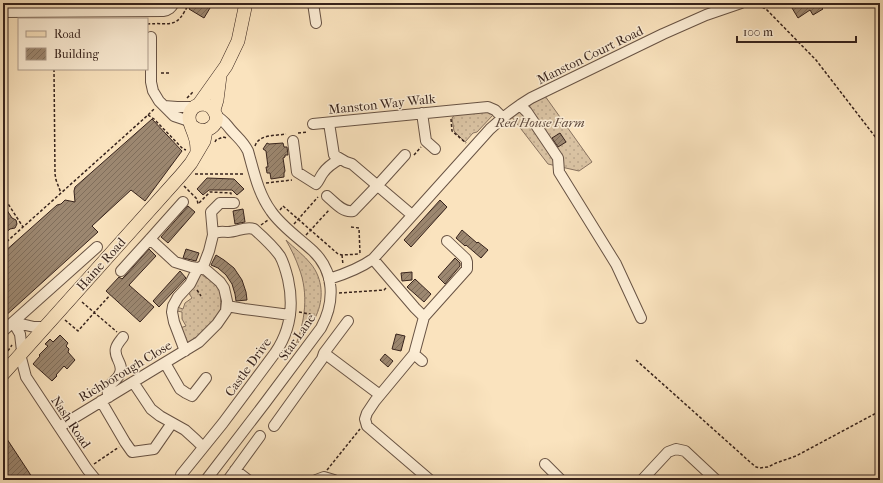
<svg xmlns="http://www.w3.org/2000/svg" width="883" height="483" font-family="'IM FELL French Canon',serif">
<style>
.grass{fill:url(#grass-dots);stroke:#88725f}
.building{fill:url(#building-hatch);stroke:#37231c}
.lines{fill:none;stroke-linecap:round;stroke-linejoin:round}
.minor-casing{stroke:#685344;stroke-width:12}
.major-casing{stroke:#37231c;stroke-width:14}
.path{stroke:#37231c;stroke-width:1.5;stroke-dasharray:3 2;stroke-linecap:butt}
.minor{stroke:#fcedd5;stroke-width:10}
.major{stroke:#fae3be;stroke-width:13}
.labels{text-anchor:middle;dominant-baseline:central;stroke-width:3;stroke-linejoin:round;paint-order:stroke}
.street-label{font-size:13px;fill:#37231c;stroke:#fcedd5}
.park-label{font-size:13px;font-style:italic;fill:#604b3e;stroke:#fcedd5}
</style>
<defs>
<pattern id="grass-dots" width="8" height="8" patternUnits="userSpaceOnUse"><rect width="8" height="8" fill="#d9c2a2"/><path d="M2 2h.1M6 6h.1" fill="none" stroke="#bba68b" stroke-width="1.8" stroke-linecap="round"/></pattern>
<pattern id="building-hatch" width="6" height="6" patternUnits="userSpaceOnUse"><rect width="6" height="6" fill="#9c8770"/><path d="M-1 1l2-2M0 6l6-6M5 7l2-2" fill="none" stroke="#806e5b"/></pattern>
</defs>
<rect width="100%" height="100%" fill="#fae3be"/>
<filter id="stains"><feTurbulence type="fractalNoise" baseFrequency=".005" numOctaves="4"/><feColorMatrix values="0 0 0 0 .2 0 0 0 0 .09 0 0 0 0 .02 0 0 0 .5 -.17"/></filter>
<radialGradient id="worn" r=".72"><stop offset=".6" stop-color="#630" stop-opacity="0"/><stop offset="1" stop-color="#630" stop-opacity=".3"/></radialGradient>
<path class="grass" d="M 545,96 L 592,162 L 579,171 L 548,164 L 511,116 Z
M 486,110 L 493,115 L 477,132 L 473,133 L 465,142 L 454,131 L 452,118 L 456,113 Z
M 286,240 C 294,248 304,255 311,264 C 323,279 324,299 316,316 C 310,327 302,337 295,347 C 305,322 309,294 299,268 C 296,259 291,249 286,240 Z
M 200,273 C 203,277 208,278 212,281 C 216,284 216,288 221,290 C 221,295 220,310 221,314 L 200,335 L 192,340 L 191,344 L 188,345 L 180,328 L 186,326 L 182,319 L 182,312 L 177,311 L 177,307 L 183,309 L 185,303 L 192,298 L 188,292 Z"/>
<path class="building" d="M 193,3 L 213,3 L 204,18 L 189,9 Z
M 789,3 L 829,3 L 822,8 L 823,9 L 813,15 L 810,10 L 798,18 Z
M 152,119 L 182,151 L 145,201 L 131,190 L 92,226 L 98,232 L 3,318 L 3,253 L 57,205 L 61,204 L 65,200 L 75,202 L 74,191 L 75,187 Z
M 560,133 L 566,142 L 558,147 L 552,138 Z
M 267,143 L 269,144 L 283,143 L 284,147 L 287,147 L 288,155 L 285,155 L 285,157 L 283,158 L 285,171 L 284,173 L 284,177 L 271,179 L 270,173 L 267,173 L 266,167 L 268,167 L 266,151 L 263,149 Z
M 207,178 L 234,179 L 244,189 L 237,195 L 232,190 L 209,190 L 203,195 L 197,189 Z
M 440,200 L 447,207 L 411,247 L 404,240 Z
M 3,204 L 12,218 L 16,220 L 17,224 L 15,228 L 10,229 L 3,235 Z
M 188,206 L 195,212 L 168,243 L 161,237 Z
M 243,209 L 245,222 L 235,224 L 233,211 Z
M 462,230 L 477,243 L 478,242 L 488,250 L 481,258 L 466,245 L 465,246 L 456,238 Z
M 149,249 L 156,256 L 129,285 L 154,307 L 140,322 L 106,291 L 119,277 L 122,279 L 126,275 Z
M 186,249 L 199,253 L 196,261 L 183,258 Z
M 216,255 L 224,260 L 234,268 L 242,280 L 246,292 L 247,300 L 236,301 L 235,294 L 232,284 L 226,275 L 218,268 L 211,265 Z
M 455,258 L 460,263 L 460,266 L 445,284 L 438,277 Z
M 180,271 L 186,278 L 159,307 L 153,301 Z
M 412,272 L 412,280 L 402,281 L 401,273 Z
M 415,279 L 431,294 L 424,302 L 407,287 Z
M 396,334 L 405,336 L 401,351 L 392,349 Z
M 60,335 L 68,343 L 66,346 L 69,349 L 68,352 L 75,360 L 67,369 L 64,366 L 56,375 L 57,376 L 52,381 L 33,364 L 40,356 L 39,355 L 48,346 L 45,344 L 50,339 L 53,342 Z
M 385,354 L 393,361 L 388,367 L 380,360 Z
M 3,433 L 34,480 L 3,480 Z"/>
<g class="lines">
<g class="minor-casing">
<path id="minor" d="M 313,3 L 316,23
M 3,12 L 163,11 C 169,10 171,8 174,3
M 151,37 L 151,82 L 153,91 L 159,101 L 174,116 L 189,121
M 520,105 L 527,112 L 558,158 L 559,172 L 616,264 L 641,318
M 164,106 L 177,107 L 195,107
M 422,113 L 426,141 L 435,149
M 329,123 L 334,155 L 346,162 L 352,164 L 412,215
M 313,124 L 488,107 L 495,110 L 502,117
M 293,141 L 297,172 L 316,184 C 319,181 320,177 323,173 C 327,167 333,163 340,159
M 327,196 C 334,202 343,213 353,211 L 377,186 L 405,155
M 213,235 L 211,212 L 220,203 L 234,203
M 373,259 L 415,308 L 424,317
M 121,271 L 150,239 L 183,202
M 329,279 C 345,274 359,269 373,259 L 490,129 C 503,117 516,107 531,98 L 663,34 L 706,15 L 741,3
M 227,306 L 244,309 L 290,315
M 348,321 L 324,353 L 380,395
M 13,322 L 20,334 L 22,351
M 13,322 L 34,327 L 44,327
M 3,331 L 97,247
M 20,354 L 26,377 L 87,469 L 96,480
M 414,354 L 422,361
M 165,363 L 180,389 L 186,393 L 192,396 L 206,378
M 133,382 L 151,409 L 160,416 L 185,430 L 196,440 L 203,447
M 109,397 C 103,384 117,383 120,373 C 124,363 113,358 116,348 C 117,344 120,341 123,337
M 101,401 L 125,442 L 132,452 L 154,449 L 172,423
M 274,426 L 322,359 L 324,353
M 59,427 L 199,342 L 217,324 L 226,311 L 227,301 L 224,288 L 220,282 L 205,269 L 191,267 L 175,262 L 150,239
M 545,464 L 561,480
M 235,470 L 248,480
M 181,475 L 223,423 L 275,353 C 291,330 294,306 288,279 C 286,271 284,263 280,256 C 273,246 263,237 254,229 C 245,226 237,232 228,232 C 224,232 219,231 215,233 C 214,233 214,234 213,235 L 209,251 L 204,264 L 196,272 L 190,284 L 178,297 L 173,306 L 172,312 L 174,322 L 185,351
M 206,480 L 265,403 L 321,328 C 335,302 335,272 313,251 C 299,238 282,227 271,211 C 258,193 254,172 248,151 C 243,141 238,138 231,130 C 225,123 224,120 216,116
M 228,480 L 260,436
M 316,480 L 324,477 L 334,480
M 430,480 L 367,426 L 365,419 L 367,413 L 375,401 L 414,354 L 424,317 L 467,269 L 467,262 L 466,259 L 447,241
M 642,480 L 668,452 L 676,449 L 685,451 L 716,480"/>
</g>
<g class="major-casing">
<path id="major" d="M 199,104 L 226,66 L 238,41 L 246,3
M 214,110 L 217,100 L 220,76
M 192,126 C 204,137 223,125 214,111 C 212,107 208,105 204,104 C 200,104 196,105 193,108 C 184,117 193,128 195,137 C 197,142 197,147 197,152
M 3,374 L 182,174 L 191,163 L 204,141 L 206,131"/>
</g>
<path class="path" d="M 753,3 L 766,9 L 816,60 L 880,143
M 147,24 C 173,22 176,30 189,3
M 54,69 L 55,174 L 56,180 L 61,193
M 161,73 L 169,73
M 187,98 L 194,91
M 148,115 L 154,119 L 183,149 L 186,150
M 451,119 L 452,131 L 466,143
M 298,133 L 308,132
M 215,142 L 216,140 L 223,137 L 227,138
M 255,146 C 259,134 275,136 286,134
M 414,155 L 421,147
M 195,174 L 245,174
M 266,183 L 292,180
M 184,186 L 197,199 L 198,204 L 210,192 L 231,193 L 231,195
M 3,196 L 23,227
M 280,210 L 283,206 L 338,254 L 342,255 L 360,254
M 294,224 L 318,197
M 261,225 L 268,220
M 351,227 L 359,228 L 360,254
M 306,235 L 329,210
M 3,245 L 148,115 L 154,109
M 342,255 L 343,265
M 197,290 L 201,296
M 339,293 L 384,290 L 386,288
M 82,302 L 117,332
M 299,312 L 310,314 L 316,318
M 65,320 L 78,331 L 110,295
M 5,355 L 12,345
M 636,360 L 750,462 L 756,467 L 760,468 L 768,467 L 776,463 L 796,456 L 880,411
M 94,464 L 119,447
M 327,470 L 360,429"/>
<use href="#minor" class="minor"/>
<use href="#major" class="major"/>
</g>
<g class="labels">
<g class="street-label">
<text transform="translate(590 55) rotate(-26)">Manston Court Road</text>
<text transform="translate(382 104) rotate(-6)">Manston Way Walk</text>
<text transform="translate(101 264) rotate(-48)">Haine Road</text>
<text transform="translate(297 337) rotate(-55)">Star Lane</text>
<text transform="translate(248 367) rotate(-54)">Castle Drive</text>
<text transform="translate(125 371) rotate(-31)">Richborough Close</text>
<text transform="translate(71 422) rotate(56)">Nash Road</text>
</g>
<g class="park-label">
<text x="540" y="122">Red House Farm</text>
</g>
</g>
<rect width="883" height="483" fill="none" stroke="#fae3be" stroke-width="16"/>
<rect x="4" y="4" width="875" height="475" fill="none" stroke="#37231c" stroke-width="2"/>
<rect x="8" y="8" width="867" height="467" fill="none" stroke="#37231c"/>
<rect x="18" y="18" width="130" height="52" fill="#fcedd5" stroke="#ad9c8b"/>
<rect x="26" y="31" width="20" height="6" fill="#fae3be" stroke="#ad9c8b"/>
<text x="54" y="38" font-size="12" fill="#37231c">Road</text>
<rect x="26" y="48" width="20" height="12" fill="url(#building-hatch)" stroke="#ad9c8b"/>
<text x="54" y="58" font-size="12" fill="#37231c">Building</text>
<path d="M737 36v6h119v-6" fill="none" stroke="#37231c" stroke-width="2"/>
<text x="743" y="36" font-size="12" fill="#37231c" stroke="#fcedd5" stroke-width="3" paint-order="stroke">100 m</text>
<rect width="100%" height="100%" filter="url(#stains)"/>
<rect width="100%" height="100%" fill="url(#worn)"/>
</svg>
